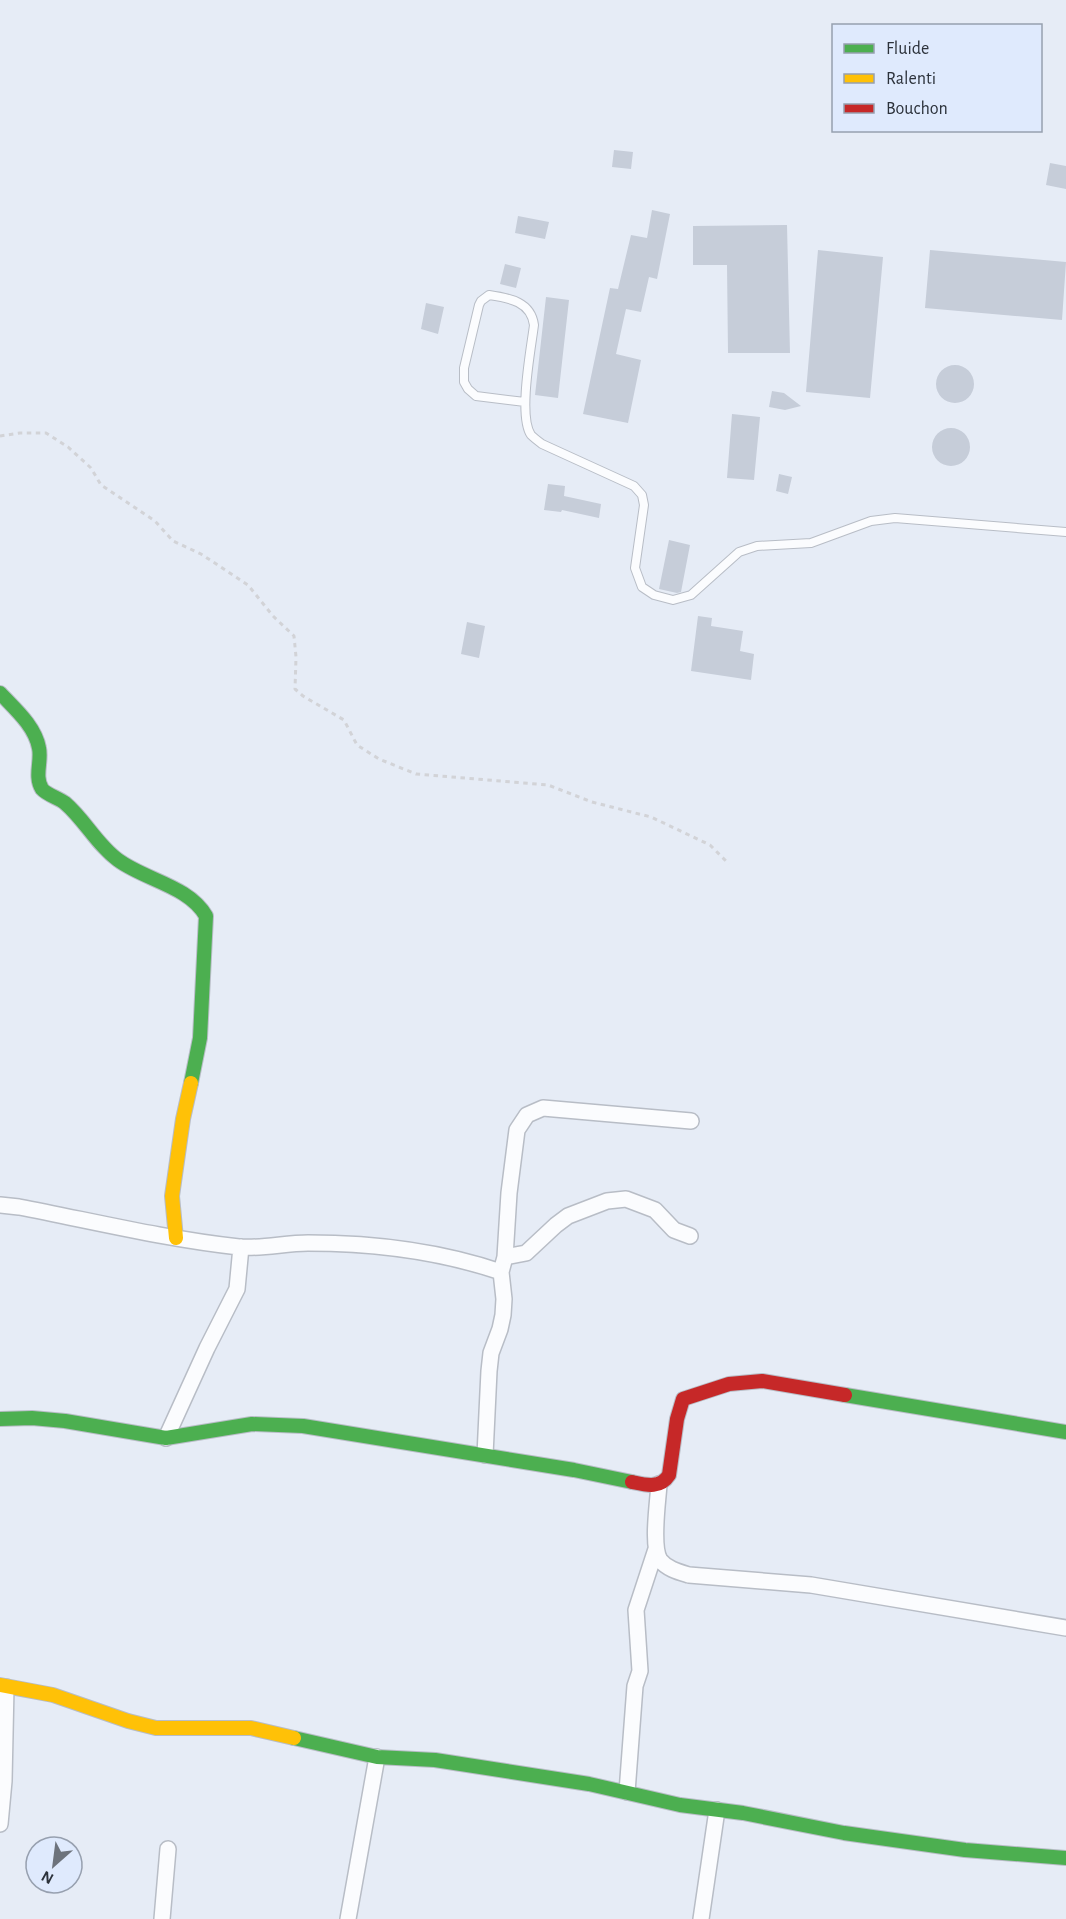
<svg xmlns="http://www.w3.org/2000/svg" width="1066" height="1919" font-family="'Alegreya Sans',sans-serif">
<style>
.building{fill:#c6cdd9}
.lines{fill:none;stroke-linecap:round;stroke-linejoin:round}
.lane-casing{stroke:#b8bdc6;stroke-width:10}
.street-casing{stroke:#b8bdc6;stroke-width:18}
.fast-casing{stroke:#b8bdc6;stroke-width:16}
.slow-casing{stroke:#b8bdc6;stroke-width:16}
.jam-casing{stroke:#b8bdc6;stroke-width:16}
.path{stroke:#d2d3d7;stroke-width:3;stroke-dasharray:4.5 4.5;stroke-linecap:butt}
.lane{stroke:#fbfcfe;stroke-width:8}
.street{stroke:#fbfcfe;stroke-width:15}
.fast{stroke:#4caf50;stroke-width:14}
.slow{stroke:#ffc107;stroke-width:14}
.jam{stroke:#c62828;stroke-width:14}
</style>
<rect width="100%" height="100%" fill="#e6ecf6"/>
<path class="building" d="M 614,150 L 633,152 L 631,169 L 612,167 Z
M 1050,163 L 1066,166 L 1066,189 L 1046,185 Z
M 652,210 L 670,214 L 657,279 L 649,277 L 641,312 L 626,309 L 616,354 L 641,360 L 628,423 L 583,414 L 610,288 L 618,289 L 631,235 L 647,238 Z
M 518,216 L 549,222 L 545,239 L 515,233 Z
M 787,225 L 790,353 L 728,353 L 727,265 L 693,265 L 693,226 Z
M 818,250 L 883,257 L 870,398 L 806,392 Z
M 930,250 L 1066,262 L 1062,320 L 925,308 Z
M 505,264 L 521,268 L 516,288 L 500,284 Z
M 546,297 L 569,300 L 558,398 L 535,395 Z
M 426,303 L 444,307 L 438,334 L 421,329 Z
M936 384a19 19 0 1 1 38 0a19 19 0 1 1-38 0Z
M 772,391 L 784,393 L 801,406 L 785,410 L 769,407 Z
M 732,414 L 760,417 L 754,480 L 727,478 Z
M932 447a19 19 0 1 1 38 0a19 19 0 1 1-38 0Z
M 779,474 L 792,477 L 788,494 L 776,491 Z
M 548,484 L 565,486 L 564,496 L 601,504 L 599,518 L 562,510 L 561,512 L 544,510 Z
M 669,540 L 690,545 L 681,592 L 677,593 L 659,589 Z
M 698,616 L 712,618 L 711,626 L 743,631 L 740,651 L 754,654 L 751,680 L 691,671 Z
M 467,622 L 485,626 L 479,658 L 461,654 Z"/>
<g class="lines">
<g class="lane-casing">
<path id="lane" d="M 525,402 L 476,396 L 468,389 L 464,382 L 464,368 L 479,305 L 481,301 L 489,295 C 510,298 531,302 534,325 C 531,349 518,416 531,435 C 534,438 538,441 542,444 L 634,486 L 642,495 L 644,505 L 635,568 L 642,587 L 654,595 L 673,600 L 691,595 L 739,552 L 757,546 L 811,543 L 871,521 L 895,518 L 1066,532"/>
</g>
<g class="street-casing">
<path id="street" d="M 0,1205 L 19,1207 C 92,1221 165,1239 239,1247 C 262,1249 285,1243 308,1243 C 374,1243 439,1251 501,1272
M 505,1257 L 526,1253 L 556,1225 L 568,1216 L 607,1201 L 626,1199 L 655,1210 L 674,1230 L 690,1236
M 166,1438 L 207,1348 L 237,1289 L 241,1247
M 485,1455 L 489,1371 L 491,1353 L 500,1329 L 503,1315 L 504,1299 L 501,1272 L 505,1257 L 509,1193 L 517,1130 L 527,1115 L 543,1108 L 691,1121
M 659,1484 C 658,1502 651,1546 660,1560 C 667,1569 679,1572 689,1575 L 811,1585 L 1066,1628
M 627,1792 L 635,1686 L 640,1671 L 636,1610 L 656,1549
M 0,1824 L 4,1781 L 6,1687
M 162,1919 L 168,1849
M 348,1919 L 377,1757
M 701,1919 L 717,1810"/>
</g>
<g class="fast-casing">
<path id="fast" d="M 0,693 C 15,709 35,726 39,748 C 42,761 34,776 42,789 C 47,795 59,798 65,803 C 85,820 97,845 118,860 C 145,880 189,886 206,916 L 200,1038 L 191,1083
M 845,1395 L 1066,1432
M 0,1419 L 32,1418 L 65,1421 L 166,1438 L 252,1424 L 303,1426 L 574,1470 L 632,1482
M 294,1738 L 377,1757 L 435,1760 L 589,1784 L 680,1805 L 743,1813 L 844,1833 L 965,1850 L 1066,1858"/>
</g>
<g class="slow-casing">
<path id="slow" d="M 176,1238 L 172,1196 L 183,1119 L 191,1083
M 0,1685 L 53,1695 L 128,1721 L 156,1728 L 251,1728 L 294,1738"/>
</g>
<g class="jam-casing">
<path id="jam" d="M 632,1482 C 646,1485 660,1489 669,1475 L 677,1419 L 683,1399 L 729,1384 L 762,1381 L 845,1395"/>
</g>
<path class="path" d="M 0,436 L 20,433 L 46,433 L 68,447 L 91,468 L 101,485 L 155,521 L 173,541 L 201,554 L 248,585 L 273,616 L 294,636 L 296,657 L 295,689 L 303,696 L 344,720 L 357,745 L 379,759 L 416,774 L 548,785 L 592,802 L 651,817 L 710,845 L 729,864"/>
<use href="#lane" class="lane"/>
<use href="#street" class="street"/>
<use href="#fast" class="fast"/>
<use href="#slow" class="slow"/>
<use href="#jam" class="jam"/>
</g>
<rect x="832" y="24" width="210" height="108" fill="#dfeafd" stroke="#97a0af" stroke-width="1.5"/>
<rect x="844" y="44" width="30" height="9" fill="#4caf50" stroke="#97a0af" stroke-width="1.5"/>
<text x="886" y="54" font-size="18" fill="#2c323b">Fluide</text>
<rect x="844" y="74" width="30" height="9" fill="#ffc107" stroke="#97a0af" stroke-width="1.5"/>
<text x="886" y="84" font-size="18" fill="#2c323b">Ralenti</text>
<rect x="844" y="104" width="30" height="9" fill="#c62828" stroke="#97a0af" stroke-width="1.5"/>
<text x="886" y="114" font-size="18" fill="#2c323b">Bouchon</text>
<g transform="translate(54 1865) rotate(208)"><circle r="28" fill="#dfeafd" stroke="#97a0af" stroke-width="1.5"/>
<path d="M0-4.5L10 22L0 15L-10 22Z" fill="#6d737c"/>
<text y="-9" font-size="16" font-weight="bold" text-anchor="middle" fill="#2c323b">N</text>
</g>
</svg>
